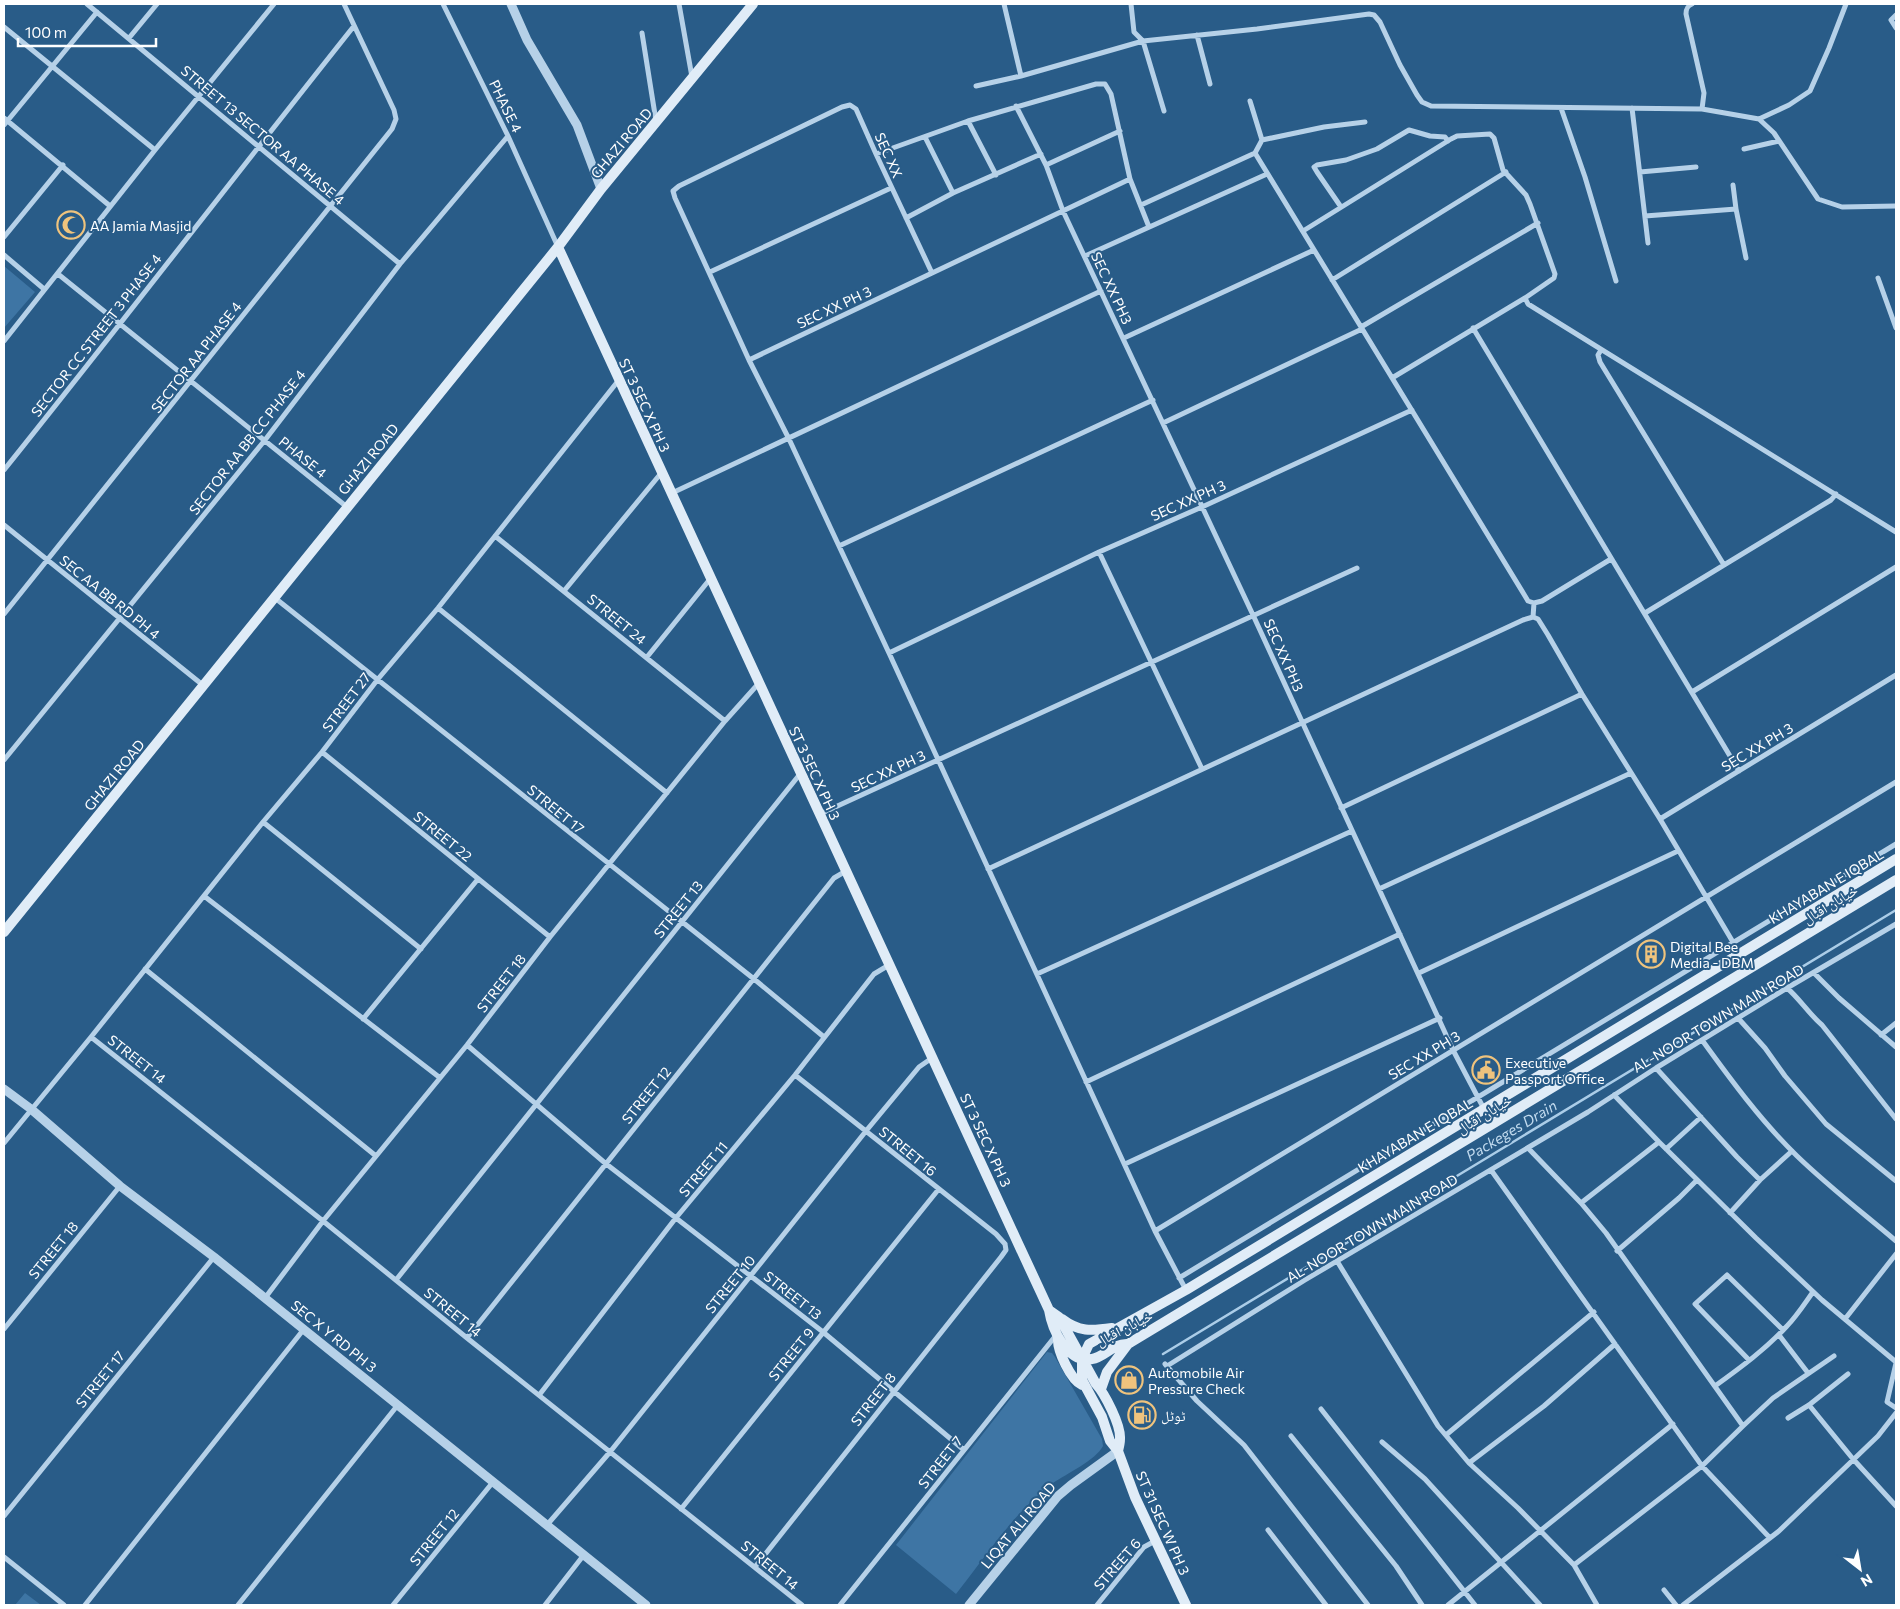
<svg xmlns="http://www.w3.org/2000/svg" width="1900" height="1609" font-family="Commissioner,'Noto Naskh Arabic',sans-serif">
<style>
.green{fill:#3e75a4}
.lines{fill:none;stroke-linecap:round;stroke-linejoin:round}
.stream{stroke:#abcde8;stroke-width:2.5}
.minor{stroke:#b6d1e8;stroke-width:5}
.tertiary{stroke:#b6d1e8;stroke-width:9}
.secondary{stroke:#e0ecf7;stroke-width:10}
.labels{text-anchor:middle;dominant-baseline:central;stroke-width:4;stroke-linejoin:round;paint-order:stroke}
.street-label{font-size:14px;fill:#fff;stroke:#295c88}
.poi-label{font-size:14px;fill:#fff;stroke:#295c88;text-anchor:start}
.water-label{font-size:15px;font-style:italic;fill:#c2dbef;stroke:#295c88}
</style>
<rect width="100%" height="100%" fill="#295c88"/>
<path class="green" d="M 4,266 L 35,292 L 4,328 Z
M 1047,1352 L 1052,1353 L 1055,1357 L 1102,1439 L 1103,1446 C 1096,1460 1066,1474 1053,1483 C 1014,1512 986,1556 956,1594 L 896,1545 Z
M 25,1593 L 41,1605 L 15,1605 Z"/>
<g class="lines">
<path class="stream" d="M 1163,1354 L 1896,910"/>
<path class="minor" d="M 87,4 L 400,264
M 443,4 L 508,136 L 558,247
M 679,4 L 692,77
M 1004,4 L 1021,76
M 1131,4 L 1134,32 L 1143,41 L 1164,111
M 1692,4 C 1687,6 1686,9 1686,14 L 1704,93 L 1702,109
M 1896,15 L 1891,20 L 1896,28
M 4,27 L 155,150
M 642,33 L 656,121
M 1197,35 L 1210,84
M 129,38 L 157,4
M 976,86 L 1021,76 L 1143,41 L 1257,29 L 1369,14 L 1374,15 L 1380,22 L 1400,65 L 1417,95 L 1422,102 L 1431,106 L 1702,109 L 1759,119 L 1789,105 L 1810,91 L 1829,48 L 1846,4
M 1250,101 L 1262,140
M 1016,106 L 1046,165 L 1063,211 L 1253,615 L 1453,1050 L 1484,1109
M 1561,108 L 1585,177 L 1616,281
M 1632,108 L 1648,243
M 4,118 L 110,206
M 1759,119 L 1774,133 L 1818,199 L 1842,207 L 1896,206
M 968,121 L 996,175
M 4,125 L 97,12
M 925,137 L 953,193
M 1744,149 L 1779,141
M 1255,153 L 1525,596 L 1528,601 L 1534,603 L 1533,617 L 1538,619 L 1548,635 L 1582,694 L 1660,819 L 1740,954
M 876,154 L 968,121 L 1096,84 L 1105,84 L 1111,94 L 1130,179 L 1149,227
M 1046,165 L 1120,131
M 1640,172 L 1696,167
M 1733,185 L 1736,209
M 1141,205 L 1255,153 L 1262,140 L 1324,127 L 1365,122
M 1341,207 L 1317,172 L 1314,167 L 1317,165 L 1346,160 L 1377,149 L 1409,130 L 1430,136 L 1445,137 L 1448,141
M 1645,216 L 1736,209 L 1746,258
M 906,218 L 953,193 L 1041,154
M 1303,231 L 1451,139 L 1457,136 L 1490,134 L 1494,138 L 1503,170 L 1526,195 L 1530,204 L 1555,274 L 1554,278 L 1525,298 L 1392,378
M 4,237 L 63,165
M 4,255 L 44,289
M 1085,256 L 1267,174
M 710,272 L 891,188
M 932,273 L 876,154 L 856,109 L 850,105 L 842,107 L 679,186 L 673,191 L 675,198 L 749,360 L 789,439 L 889,653 L 1155,1231 L 1186,1290
M 58,274 L 347,507
M 1878,278 L 1896,328
M 1332,280 L 1506,172
M 1525,298 L 1528,304 L 1896,532
M 1361,327 L 1538,223
M 1473,328 L 1739,771
M 1124,338 L 1314,250
M 4,341 L 155,150 L 274,4
M 1601,350 L 1598,355 L 1600,362 L 1724,565
M 749,360 L 1130,179
M 1163,423 L 1362,329
M 4,470 C 122,323 237,173 354,26
M 672,493 L 1101,291
M 4,525 L 204,686
M 495,536 L 725,721
M 839,546 L 1153,400
M 1099,552 L 1202,769
M 564,591 L 662,472
M 275,598 L 754,979 L 824,1037
M 1534,603 L 1542,601 L 1611,559
M 438,608 L 667,793
M 1645,613 L 1831,500 L 1836,494
M 4,614 L 392,129 L 396,119 L 394,110 L 344,4
M 889,653 L 1099,552 L 1202,507 L 1412,410
M 647,657 L 710,579
M 1692,692 L 1896,567
M 322,752 L 550,937
M 4,760 L 265,440 L 400,264 L 508,136
M 1341,808 L 1582,694
M 820,814 L 1357,568
M 1660,819 L 1896,675
M 263,822 L 421,949
M 988,869 L 1523,620 L 1533,617
M 1379,889 L 1631,773
M 204,896 L 439,1077
M 145,969 L 376,1156
M 1419,973 L 1678,851
M 1814,973 L 1839,998 L 1896,1047
M 1037,974 L 1352,831
M 1787,988 C 1800,999 1808,1013 1822,1025 L 1896,1119
M 1738,1018 L 1765,1048 L 1785,1076 L 1826,1124 L 1896,1181
M 363,1019 L 478,879
M 1881,1035 L 1896,1023
M 91,1037 L 323,1221 L 467,1338 L 802,1605
M 1702,1040 C 1731,1080 1761,1121 1797,1156 C 1828,1186 1863,1213 1896,1241
M 467,1045 L 605,1163 L 823,1332 L 964,1450
M 1656,1068 L 1737,1157 L 1760,1180
M 795,1075 L 996,1234 L 1005,1244
M 1086,1082 L 1400,934
M 1614,1095 L 1659,1142 L 1756,1238 L 1822,1300 L 1896,1362
M 4,1143 L 91,1037 L 263,822 L 322,752 L 378,679 L 438,608 L 618,381
M 1528,1148 L 1581,1203 L 1606,1233 L 1743,1426 L 1702,1466 L 1574,1565
M 1666,1149 L 1701,1117
M 1125,1164 L 1440,1018
M 1491,1170 L 1702,1466 L 1770,1538
M 1581,1203 L 1659,1142
M 1730,1213 L 1760,1180 L 1792,1151
M 1155,1231 L 1896,782
M 1617,1251 L 1679,1198 L 1697,1180
M 1337,1261 L 1438,1426 L 1469,1463 L 1518,1508 L 1574,1565 L 1597,1605
M 1179,1278 L 1896,844
M 396,1280 L 800,774
M 265,1298 L 323,1221 L 467,1045 L 550,937 L 725,721 L 759,683
M 1845,1319 L 1896,1254
M 4,1329 L 120,1186
M 1779,1335 L 1808,1373
M 467,1338 L 834,878 L 846,871
M 1749,1360 L 1695,1304 L 1727,1275 L 1783,1330
M 1896,1363 L 1887,1402 L 1896,1408
M 1165,1364 L 1197,1401 L 1244,1445 L 1368,1605
M 1167,1366 L 1305,1280 L 1588,1112 L 1656,1068 L 1787,988 L 1896,924
M 1715,1386 C 1740,1368 1766,1349 1787,1326 C 1797,1316 1805,1303 1813,1292
M 540,1394 L 675,1219 L 795,1075 L 874,974 L 889,965
M 1809,1405 L 1853,1459 L 1896,1506
M 1321,1409 L 1475,1605
M 1788,1418 L 1809,1405 L 1848,1374
M 1743,1426 L 1773,1398 L 1834,1356
M 1446,1435 L 1594,1312
M 1291,1436 L 1396,1566 L 1422,1605
M 1382,1442 L 1425,1479 L 1540,1605
M 1469,1463 L 1544,1406 L 1615,1344
M 681,1509 L 938,1190
M 4,1516 L 214,1257
M 547,1525 L 610,1452 L 866,1131 L 919,1067 L 932,1058
M 1268,1530 L 1326,1605
M 4,1557 L 64,1605
M 755,1567 L 1001,1257 L 1006,1250 L 1005,1244
M 1664,1590 L 1676,1605
M 85,1605 L 304,1329
M 238,1605 L 397,1406
M 393,1605 L 493,1482
M 545,1605 L 583,1556
M 840,1605 L 1057,1334
M 1097,1605 L 1144,1547 L 1155,1541
M 1448,1605 L 1673,1424
M 1683,1605 L 1779,1531 L 1878,1436 L 1896,1413"/>
<path class="tertiary" d="M 511,4 L 527,40 L 577,125 L 601,189
M 4,1089 L 31,1109 L 120,1186 L 214,1257 L 646,1605
M 969,1605 L 1058,1496 L 1071,1485 L 1118,1451"/>
<path class="secondary" d="M 558,247 L 1016,1239 L 1049,1310 C 1052,1329 1067,1364 1092,1359 C 1105,1357 1113,1343 1128,1344 L 1896,880
M 4,932 L 558,247 L 601,189 L 753,4
M 1049,1310 L 1059,1317 L 1096,1384 C 1105,1394 1121,1425 1120,1439 C 1120,1443 1119,1447 1118,1451
M 1062,1319 C 1079,1332 1091,1331 1112,1328
M 1058,1338 C 1057,1351 1071,1380 1082,1385
M 1101,1389 L 1107,1372 L 1128,1344
M 1186,1605 L 1135,1497 L 1118,1451 L 1110,1441 L 1102,1417 L 1082,1380 L 1082,1359 L 1089,1344 L 1186,1290 L 1896,859"/>
</g>
<defs>
<g id="mosque-ring" transform="scale(1.4375)"><circle r="9.5" fill="#295c88" stroke="#efc37d" stroke-width="1.5"/><path d="M3.5-4.9A6 6 0 1 0 3.5 4.9A5 5 0 1 1 3.5-4.9Z" fill="#efc37d"/></g>
<g id="building-ring" transform="scale(1.4375)"><circle r="9.5" fill="#295c88" stroke="#efc37d" stroke-width="1.5"/><path d="M-4-6H4V6H1V3H-1V6H-4ZM-2.5-4.3h1.7v1.8h-1.7ZM.8-4.3h1.7v1.8H.8ZM-2.5-1h1.7V.8h-1.7ZM.8-1h1.7V.8H.8Z" fill="#efc37d"/></g>
<g id="civic-ring" transform="scale(1.4375)"><circle r="9.5" fill="#295c88" stroke="#efc37d" stroke-width="1.5"/><path d="M-.6-6.5H3V-4.5H.6V-3L4-1V1h2V6H-6V1h2V-1L-.6-3ZM-1.2 2.5V6h2.4V2.5Z" fill="#efc37d"/></g>
<g id="shop-ring" transform="scale(1.4375)"><circle r="9.5" fill="#295c88" stroke="#efc37d" stroke-width="1.5"/><path d="M-5-2.5h2.3a2.7 3.5 0 0 1 5.4 0H5L5.5 6h-11ZM-1.5-2.5h3a1.5 2.3 0 0 0-3 0Z" fill="#efc37d"/></g>
<g id="fuel-ring" transform="scale(1.4375)"><circle r="9.5" fill="#295c88" stroke="#efc37d" stroke-width="1.5"/><path d="M-5.5-6h7V0h2V4h1.3V-2.5L3-4.5l.8-.8L6-3V5H2.5V1h-1V6h-7ZM-4.2-4.7v3.2H.2V-4.7Z" fill="#efc37d"/></g>
</defs>
<g fill-rule="evenodd">
<use href="#mosque-ring" x="71" y="225"/>
<use href="#building-ring" x="1651" y="954"/>
<use href="#civic-ring" x="1486" y="1070"/>
<use href="#shop-ring" x="1129" y="1380"/>
<use href="#fuel-ring" x="1142" y="1415"/>
</g>
<g class="labels">
<g class="street-label">
<text transform="translate(506 106) rotate(64)">PHASE 4</text>
<text transform="translate(263 135) rotate(40)">STREET 13 SECTOR AA PHASE 4</text>
<text transform="translate(621 143) rotate(-50)">GHAZI ROAD</text>
<text transform="translate(889 155) rotate(66)">SEC XX</text>
<text transform="translate(1112 288) rotate(65)">SEC XX PH3</text>
<text transform="translate(834 307) rotate(-25)">SEC XX PH 3</text>
<text transform="translate(96 335) rotate(-52)">SECTOR CC STREET 3 PHASE 4</text>
<text transform="translate(196 357) rotate(-52)">SECTOR AA PHASE 4</text>
<text transform="translate(645 405) rotate(65)">ST 3 SEC X PH 3</text>
<text transform="translate(247 442) rotate(-52)">SECTOR AA BB CC PHASE 4</text>
<text transform="translate(303 457) rotate(39)">PHASE 4</text>
<text transform="translate(368 459) rotate(-51)">GHAZI ROAD</text>
<text transform="translate(1188 500) rotate(-24)">SEC XX PH 3</text>
<text transform="translate(110 597) rotate(39)">SEC AA BB RD PH 4</text>
<text transform="translate(617 619) rotate(39)">STREET 24</text>
<text transform="translate(1284 655) rotate(66)">SEC XX PH3</text>
<text transform="translate(346 702) rotate(-53)">STREET 27</text>
<text transform="translate(1757 747) rotate(-31)">SEC XX PH 3</text>
<text transform="translate(888 771) rotate(-25)">SEC XX PH 3</text>
<text transform="translate(815 773) rotate(65)">ST 3 SEC X PH 3</text>
<text transform="translate(114 775) rotate(-51)">GHAZI ROAD</text>
<text transform="translate(556 809) rotate(39)">STREET 17</text>
<text transform="translate(443 836) rotate(39)">STREET 22</text>
<text transform="translate(1826 886) rotate(-31)">KHAYABAN E IQBAL</text>
<text transform="translate(1830 904) rotate(-31)">خیابان اقبال</text>
<text transform="translate(678 909) rotate(-51)">STREET 13</text>
<text transform="translate(501 983) rotate(-52)">STREET 18</text>
<text transform="translate(1718 1018) rotate(-31)">AL-NOOR TOWN MAIN ROAD</text>
<text transform="translate(1424 1055) rotate(-31)">SEC XX PH 3</text>
<text transform="translate(137 1059) rotate(38)">STREET 14</text>
<text transform="translate(646 1095) rotate(-51)">STREET 12</text>
<text transform="translate(1484 1114) rotate(-31)">خیابان اقبال</text>
<text transform="translate(1415 1135) rotate(-31)">KHAYABAN E IQBAL</text>
<text transform="translate(986 1140) rotate(65)">ST 3 SEC X PH 3</text>
<text transform="translate(908 1151) rotate(39)">STREET 16</text>
<text transform="translate(703 1169) rotate(-50)">STREET 11</text>
<text transform="translate(1372 1228) rotate(-31)">AL-NOOR TOWN MAIN ROAD</text>
<text transform="translate(53 1250) rotate(-51)">STREET 18</text>
<text transform="translate(730 1284) rotate(-51)">STREET 10</text>
<text transform="translate(793 1295) rotate(38)">STREET 13</text>
<text transform="translate(453 1312) rotate(39)">STREET 14</text>
<text transform="translate(1124 1328) rotate(-27)">خیابان اقبال</text>
<text transform="translate(334 1336) rotate(39)">SEC X Y RD PH 3</text>
<text transform="translate(791 1354) rotate(-51)">STREET 9</text>
<text transform="translate(100 1379) rotate(-51)">STREET 17</text>
<text transform="translate(873 1399) rotate(-52)">STREET 8</text>
<text transform="translate(940 1462) rotate(-52)">STREET 7</text>
<text transform="translate(1163 1523) rotate(66)">ST 31 SEC W PH 3</text>
<text transform="translate(1018 1525) rotate(-50)">LIQAT ALI ROAD</text>
<text transform="translate(434 1537) rotate(-51)">STREET 12</text>
<text transform="translate(1117 1564) rotate(-49)">STREET 6</text>
<text transform="translate(770 1565) rotate(39)">STREET 14</text>
</g>
<g class="poi-label">
<text x="90" y="225">AA Jamia Masjid</text>
<text x="1670" y="946">Digital Bee<tspan x="1670" dy="16">Media - DBM</tspan></text>
<text x="1505" y="1062">Executive<tspan x="1505" dy="16">Passport Office</tspan></text>
<text x="1148" y="1372">Automobile Air<tspan x="1148" dy="16">Pressure Check</tspan></text>
<text x="1161" y="1415">ٹوٹل</text>
</g>
<g class="water-label">
<text transform="translate(1511 1130) rotate(-31)">Packeges Drain</text>
</g>
</g>
<rect width="1900" height="1609" fill="none" stroke="#ffffff" stroke-width="10"/>
<g transform="translate(1860 1569) rotate(149)" stroke="#295c88" stroke-width="4" paint-order="stroke">
<path d="M0-4L9 19L0 12L-9 19Z" fill="#ffffff"/>
<text y="-8" font-size="14" font-weight="bold" text-anchor="middle" fill="#ffffff">N</text>
</g>
<path d="M18 38v8h138v-8" fill="none" stroke="#ffffff" stroke-width="2.5"/>
<text x="25" y="38" font-size="15" fill="#ffffff" stroke="#295c88" stroke-width="4" paint-order="stroke">100 m</text>
</svg>
